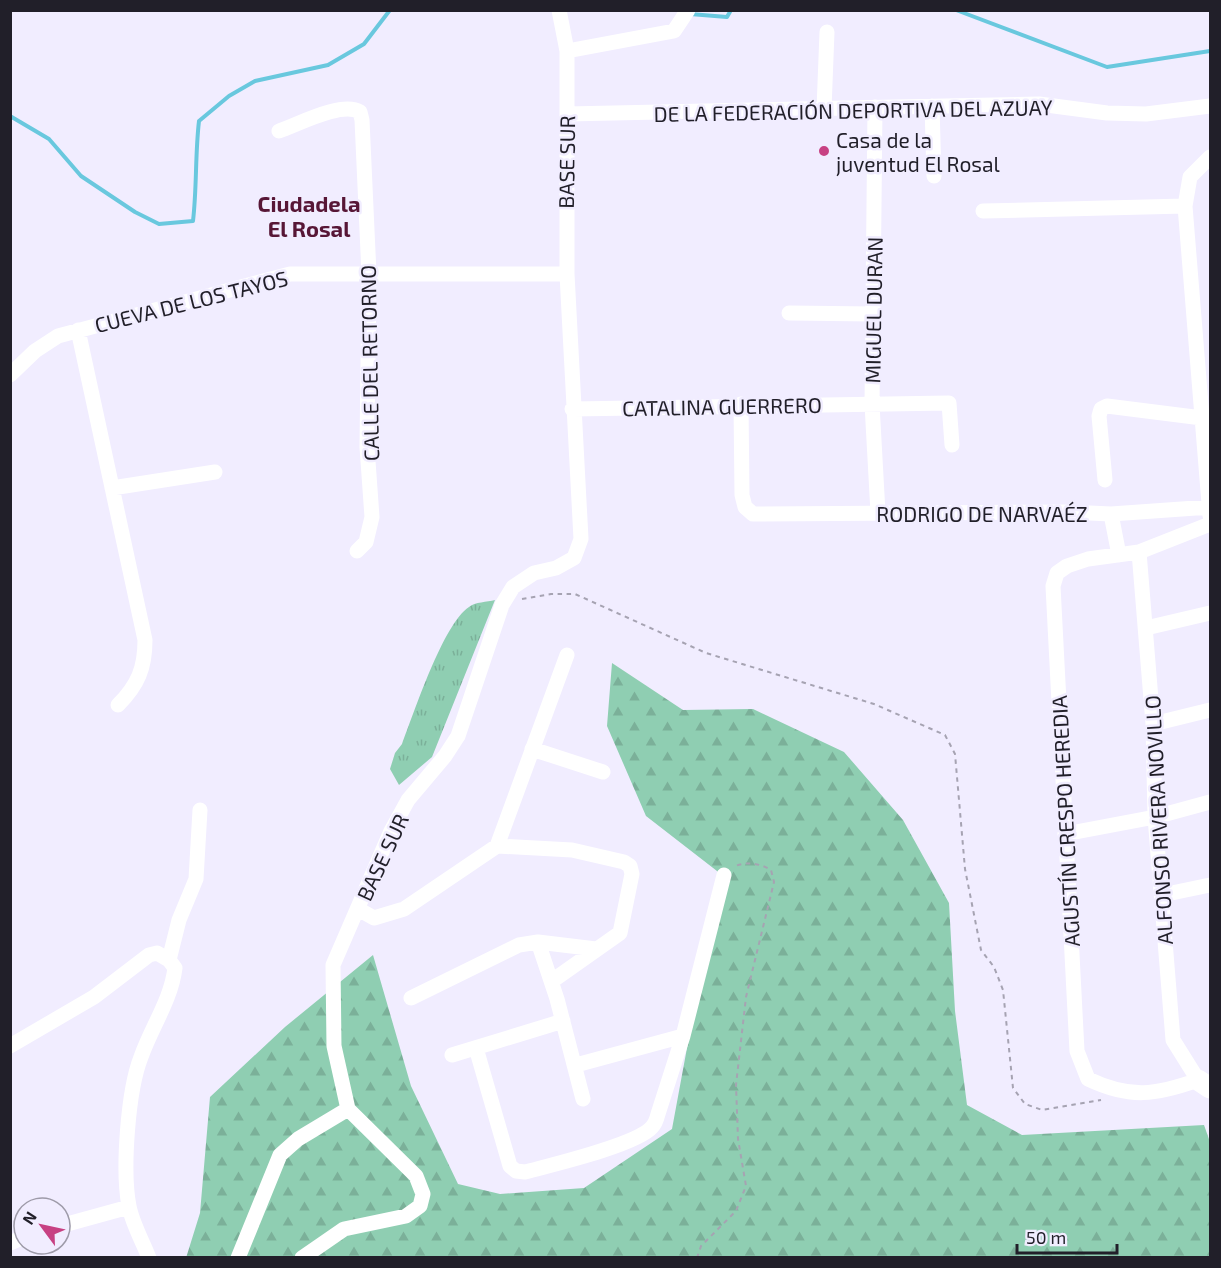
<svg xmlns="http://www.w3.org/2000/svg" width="1221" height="1268" font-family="'Exo 2',sans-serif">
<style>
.forest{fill:url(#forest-firs)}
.park{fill:url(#park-tufts)}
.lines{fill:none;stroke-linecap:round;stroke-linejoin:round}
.stream{stroke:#69c8de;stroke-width:4}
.path{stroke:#a6a3b2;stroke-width:2;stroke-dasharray:4.5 4.5;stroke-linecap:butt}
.street{stroke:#fff;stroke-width:15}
.secondary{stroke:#fff;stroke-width:21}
.poi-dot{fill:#c74183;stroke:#f1edff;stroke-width:2}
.labels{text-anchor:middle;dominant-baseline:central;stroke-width:5;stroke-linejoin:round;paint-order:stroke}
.street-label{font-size:21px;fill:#211f29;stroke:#f1edff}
.poi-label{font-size:21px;fill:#211f29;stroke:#f1edff;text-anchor:start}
.neighbourhood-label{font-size:22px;font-weight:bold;fill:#571636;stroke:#f1edff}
</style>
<defs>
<pattern id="forest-firs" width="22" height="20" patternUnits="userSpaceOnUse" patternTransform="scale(1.5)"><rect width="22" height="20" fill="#8fceb2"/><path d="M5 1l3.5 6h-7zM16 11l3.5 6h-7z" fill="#7bb099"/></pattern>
<pattern id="park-tufts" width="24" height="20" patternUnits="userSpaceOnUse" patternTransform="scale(1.5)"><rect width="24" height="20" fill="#8fceb2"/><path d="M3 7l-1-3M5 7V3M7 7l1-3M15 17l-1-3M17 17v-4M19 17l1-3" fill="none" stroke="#7bb099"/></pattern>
</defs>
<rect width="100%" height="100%" fill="#f1edff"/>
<path class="forest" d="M 612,663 L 683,710 L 753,709 L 844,752 L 903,820 L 949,903 L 955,1011 L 967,1105 L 1022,1135 L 1204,1125 L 1210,1142 L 1210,1257 L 186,1258 L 200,1213 L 210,1097 L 285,1027 L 373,955 L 411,1086 L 458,1184 L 500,1194 L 584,1188 L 672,1129 L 694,1010 L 726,878 L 646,816 L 607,726 Z"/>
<path class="park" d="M 495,600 L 432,757 L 399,785 L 390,769 L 395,753 L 402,744 C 414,713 443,624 469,607 C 475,602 487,602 495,600 Z"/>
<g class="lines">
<path class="stream" d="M 956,10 L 1107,67 L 1210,51
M 690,14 L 727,17 L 731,10
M 10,116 L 49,139 L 81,176 L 135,212 L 159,224 L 193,221 C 197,187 195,155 199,121 L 229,96 L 255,81 L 328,65 L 364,44 L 390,10"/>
<path class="path" d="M 522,599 L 551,594 L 575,594 L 706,653 L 874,704 L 945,735 L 955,754 L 965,869 L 981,950 L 994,967 L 1003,990 L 1013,1088 L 1025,1104 L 1042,1110 L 1101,1100
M 697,1258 L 701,1246 L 736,1211 L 746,1186 L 738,1139 L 736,1085 L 746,997 L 774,882 L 771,870 C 760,863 745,861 733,867"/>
<path class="street" d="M 567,51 L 674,31 L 688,10
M 932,106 L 934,176
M 875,107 L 872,404 L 878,513
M 824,109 L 827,32
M 567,114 L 1039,104 L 1107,113 L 1146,114 L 1210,106
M 279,131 C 299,124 342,101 360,112 L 362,120 L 369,274 L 367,447 L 372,517 L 366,542 L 357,551
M 1210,157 L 1190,177 L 1185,206 L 1210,516
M 983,211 L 1185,206
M 789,313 L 873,314
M 78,330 L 145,640 C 145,668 138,685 118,705
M 10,375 L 35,351 L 58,336 L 290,274 L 567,274
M 741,404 L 742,495 L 745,507 L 753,514 L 1068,512 L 1111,514 L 1210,507
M 572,409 L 949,403 L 952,445
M 1105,480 L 1099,416 L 1101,409 L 1107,406 L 1210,419
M 112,488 L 215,472
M 1111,514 L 1119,555
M 1139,552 L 1153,724 L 1155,817 L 1173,1040 L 1198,1080 C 1156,1095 1130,1099 1088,1079 L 1077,1051 L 1053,586 L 1057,573 L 1067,566 L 1088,559 L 1139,552 L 1210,524
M 1146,628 L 1210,613
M 1153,724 L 1210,710
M 532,749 L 603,772
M 1065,834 L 1155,817 L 1210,802
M 497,846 L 567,655
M 1162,895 L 1210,885
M 358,909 L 374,918 L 404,909 L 497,846 L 572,850 L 624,862 L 630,866 L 632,874 L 620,933 L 552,981
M 538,942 L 557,999 L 583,1099
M 169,960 L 179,920 L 196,879 L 200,810
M 411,998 L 519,945 L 538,942 L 596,949
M 10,1046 L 94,997 L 149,955 L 157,953 L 169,960 L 175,968 C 171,1000 152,1026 141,1057 C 128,1090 122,1170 129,1206 C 132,1223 143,1242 149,1258
M 476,1048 L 510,1166 L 516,1171 L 525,1172 C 551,1165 637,1145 652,1127 C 655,1124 657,1118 658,1114 L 683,1036 L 724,875
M 452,1055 L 563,1021
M 576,1065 L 683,1036
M 60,1226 L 129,1207
M 10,1243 L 24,1237
M 238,1258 L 280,1155 L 298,1139 L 348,1109
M 302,1258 L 344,1229 L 406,1216 L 420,1206 L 423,1194 L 416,1176 L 348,1109 L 334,1046 L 333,965 L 391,831 L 408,800 L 445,756 L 458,736 L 502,605 L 513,587 L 534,573 L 556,568 L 574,558 L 581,539 L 567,274 L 567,51 L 559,10"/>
<path class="secondary" d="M 1198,1080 L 1210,1088"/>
</g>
<circle class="poi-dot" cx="824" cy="151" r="6"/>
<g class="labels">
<g class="street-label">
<text transform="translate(853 110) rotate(-1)">DE LA FEDERACIÓN DEPORTIVA DEL AZUAY</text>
<text transform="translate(566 162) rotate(-89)">BASE SUR</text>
<text transform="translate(191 301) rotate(-14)">CUEVA DE LOS TAYOS</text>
<text transform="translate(873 310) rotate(-89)">MIGUEL DURAN</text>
<text transform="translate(369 363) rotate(-91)">CALLE DEL RETORNO</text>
<text transform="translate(722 406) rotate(-1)">CATALINA GUERRERO</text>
<text x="982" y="513">RODRIGO DE NARVAÉZ</text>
<text transform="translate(1158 820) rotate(-93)">ALFONSO RIVERA NOVILLO</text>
<text transform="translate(1065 821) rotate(-93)">AGUSTÍN CRESPO HEREDIA</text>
<text transform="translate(382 857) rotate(-65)">BASE SUR</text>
</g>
<g class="poi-label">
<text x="836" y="139">Casa de la<tspan x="836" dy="24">juventud El Rosal</tspan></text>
</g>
<g class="neighbourhood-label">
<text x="309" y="203">Ciudadela<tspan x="309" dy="25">El Rosal</tspan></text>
</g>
</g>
<rect width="1221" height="1268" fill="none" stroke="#211f29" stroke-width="24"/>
<g transform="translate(42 1226) rotate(303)"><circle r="28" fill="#f1edff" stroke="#9e9ba9" stroke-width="1.5"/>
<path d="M0-4.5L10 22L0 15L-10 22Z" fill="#c74183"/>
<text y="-9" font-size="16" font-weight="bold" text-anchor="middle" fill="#211f29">N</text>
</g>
<path d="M1017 1244v9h100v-9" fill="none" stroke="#211f29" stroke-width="3"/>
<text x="1026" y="1244" font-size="18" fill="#211f29" stroke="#f1edff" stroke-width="4.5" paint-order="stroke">50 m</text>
</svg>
